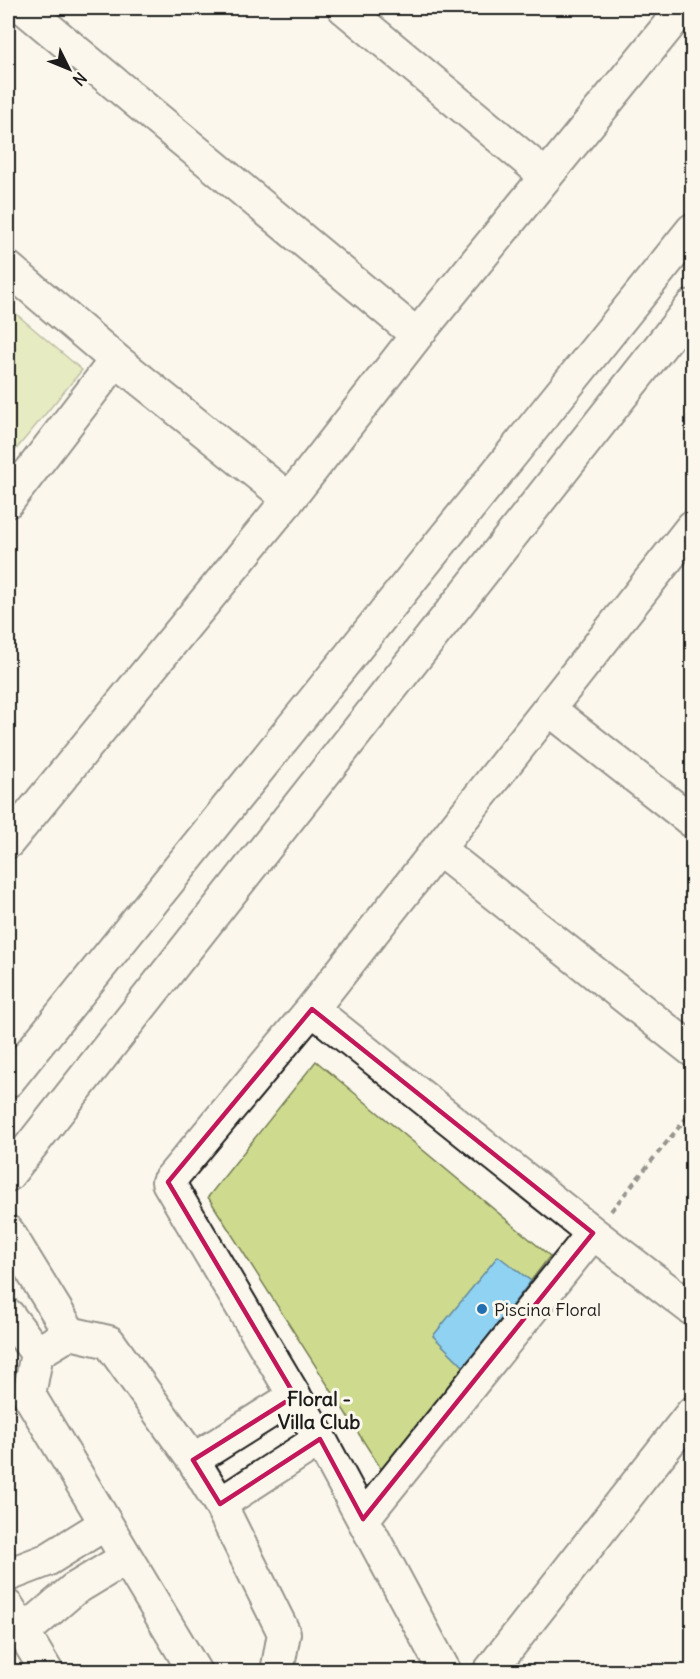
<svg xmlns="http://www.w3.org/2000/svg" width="700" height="1679" font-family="Delius,sans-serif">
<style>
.green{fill:#cedb8e;stroke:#757c55;stroke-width:1.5}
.water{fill:#90d2f2;stroke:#62899c;stroke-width:1.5}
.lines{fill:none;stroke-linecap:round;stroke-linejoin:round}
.minor-casing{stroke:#1c1c1c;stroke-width:36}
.path{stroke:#1c1c1c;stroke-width:4;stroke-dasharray:6 4.5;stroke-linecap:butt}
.minor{stroke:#fbf7ec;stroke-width:32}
.marked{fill:none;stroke:#c2185b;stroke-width:4.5;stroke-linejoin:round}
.poi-dot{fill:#1f6fb2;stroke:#fbf7ec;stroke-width:2}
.labels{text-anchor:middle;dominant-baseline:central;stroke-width:6;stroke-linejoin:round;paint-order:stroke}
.poi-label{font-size:18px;fill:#1c1c1c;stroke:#fbf7ec;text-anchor:start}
.neighbourhood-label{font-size:20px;font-weight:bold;fill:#1c1c1c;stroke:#fbf7ec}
</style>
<rect width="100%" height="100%" fill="#fbf7ec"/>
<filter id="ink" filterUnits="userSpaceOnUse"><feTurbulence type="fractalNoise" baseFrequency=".0167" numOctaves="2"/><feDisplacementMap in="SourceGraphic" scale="12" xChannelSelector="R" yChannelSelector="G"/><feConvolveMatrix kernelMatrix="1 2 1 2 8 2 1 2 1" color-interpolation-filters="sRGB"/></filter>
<g filter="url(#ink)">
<path class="green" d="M 8,307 L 82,370 L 8,459 Z
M 316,1061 L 550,1256 L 383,1472 L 208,1197 Z"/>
<path class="water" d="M 498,1256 L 531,1281 L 464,1367 L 433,1336 Z"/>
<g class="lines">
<g class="minor-casing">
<path id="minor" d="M 24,8 L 417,335
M 344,8 L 546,176
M 8,268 L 116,360 L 289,499
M 8,501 L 116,360
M 549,709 L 692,821
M 8,842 L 289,499 L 417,335 L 683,8
M 438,849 L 692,1050
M 312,1009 L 593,1233 L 692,1309
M 8,1081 L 692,230
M 8,1175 L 692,306
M 8,1232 L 70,1333
M 8,1315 L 37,1353 L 29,1395 L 195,1672
M 37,1353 L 70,1333 L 109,1342 L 193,1460 L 220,1504 L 284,1633 L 277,1672
M 193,1460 L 295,1396
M 220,1504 L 320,1439
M 363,1519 L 593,1233
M 8,1575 L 47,1560 L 105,1524
M 8,1607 L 47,1672
M 24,1632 L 73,1590 L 126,1558
M 445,1672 L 320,1439 L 168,1182 L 312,1009 L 692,527
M 489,1672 L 692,1413"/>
</g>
<path class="path" d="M 611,1211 L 692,1111"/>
<use href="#minor" class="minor"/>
</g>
</g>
<path d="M0 0H700V1679H0ZM 312,1009 L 593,1233 L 363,1519 L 320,1439 L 220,1504 L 193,1460 L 295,1396 L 168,1182 Z" fill="#fbf7ec" fill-opacity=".55" fill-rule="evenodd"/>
<path class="marked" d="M 312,1009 L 593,1233 L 363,1519 L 320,1439 L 220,1504 L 193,1460 L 295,1396 L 168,1182 Z"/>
<circle class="poi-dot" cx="482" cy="1309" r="6"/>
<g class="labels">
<g class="poi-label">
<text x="494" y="1309">Piscina Floral</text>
</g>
<g class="neighbourhood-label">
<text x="319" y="1398">Floral -<tspan x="319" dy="23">Villa Club</tspan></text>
</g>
</g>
<rect width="700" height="1679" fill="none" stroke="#fbf7ec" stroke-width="30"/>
<rect x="15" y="15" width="670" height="1649" fill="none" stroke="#1c1c1c" stroke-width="2" filter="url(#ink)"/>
<g transform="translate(69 69) rotate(133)" stroke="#fbf7ec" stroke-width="4.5" paint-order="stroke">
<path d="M0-4.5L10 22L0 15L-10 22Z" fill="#1c1c1c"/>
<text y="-9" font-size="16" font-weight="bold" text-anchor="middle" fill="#1c1c1c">N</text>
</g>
</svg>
